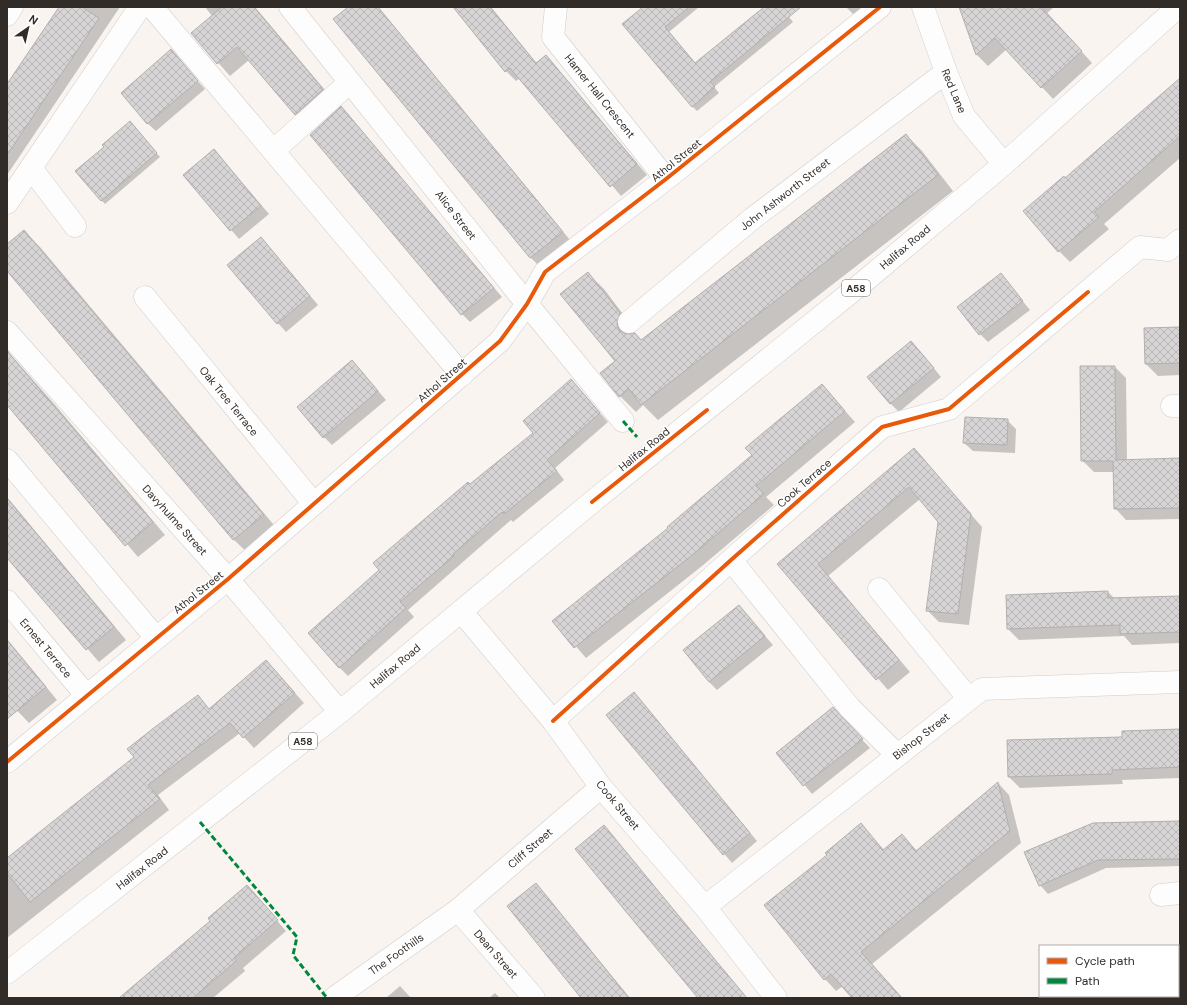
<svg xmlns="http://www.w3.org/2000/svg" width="1187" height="1005" font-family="'DM Sans',sans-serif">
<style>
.shadow{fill:#0003}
.building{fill:url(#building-cross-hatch);stroke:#b2afb1}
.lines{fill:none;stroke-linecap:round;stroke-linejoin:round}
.minor-casing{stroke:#d1ccc8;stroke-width:23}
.highway-casing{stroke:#d1ccc8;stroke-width:23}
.minor{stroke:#fefdfd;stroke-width:22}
.highway{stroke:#fefdfd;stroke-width:22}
.quiet{stroke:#00873e;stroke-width:3;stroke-dasharray:6 3;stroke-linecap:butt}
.cycleway-casing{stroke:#fff;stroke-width:6}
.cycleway{stroke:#e8590c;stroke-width:4}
.labels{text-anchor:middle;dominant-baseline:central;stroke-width:3;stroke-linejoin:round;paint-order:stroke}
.shield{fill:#fff;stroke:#706b68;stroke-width:1}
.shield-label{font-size:10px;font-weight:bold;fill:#322c28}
.street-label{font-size:11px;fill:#322c28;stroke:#fff}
</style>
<defs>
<pattern id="building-cross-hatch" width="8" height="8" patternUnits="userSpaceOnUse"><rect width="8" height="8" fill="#d6d4d4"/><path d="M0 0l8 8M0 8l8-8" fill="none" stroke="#b8b6b6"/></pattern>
</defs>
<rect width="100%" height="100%" fill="#f9f4f0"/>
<path class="shadow" d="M 60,7 L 120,7 L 7,175 L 7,85 Z
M 205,7 L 255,7 L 335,102 L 307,126 L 249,60 L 230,76 L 192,33 L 212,16 Z
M 349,7 L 378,7 L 570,240 L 539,266 L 531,258 L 335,19 Z
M 454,7 L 491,7 L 537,64 L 556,67 L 647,175 L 621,196 L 520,78 L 516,81 L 506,71 Z
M 644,7 L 699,7 L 669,32 L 696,64 L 765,7 L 781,7 L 793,22 L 714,87 L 719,93 L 697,111 L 692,106 Z
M 846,7 L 876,7 L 860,21 Z
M 960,7 L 1054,7 L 1047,13 L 1092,63 L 1053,99 L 1007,49 L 988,66 L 976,54 Z
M 171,51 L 205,89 L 156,131 L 147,123 Z
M 1180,79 L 1180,158 L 1104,224 L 1109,229 L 1070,262 L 1059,251 L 1065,179 Z
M 341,108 L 502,297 L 470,322 L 462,314 Z
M 130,122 L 160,157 L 105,204 L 101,200 L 105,147 Z
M 906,135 L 922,151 L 953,191 L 658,420 L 643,405 L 636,412 L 620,396 L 616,361 L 588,274 L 604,289 L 635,330 L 634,333 L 641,340 Z
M 214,150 L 269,214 L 239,239 L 184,175 Z
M 24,231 L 40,247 L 279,531 L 250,555 L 234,540 L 7,270 L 7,246 Z
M 269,247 L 318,305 L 286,332 L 278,323 Z
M 1001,275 L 1030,310 L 988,342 L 980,334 Z
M 1180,328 L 1180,375 L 1158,376 L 1146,364 Z
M 7,347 L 10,354 L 56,406 L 165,535 L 138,557 L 7,403 Z
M 919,350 L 941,377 L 899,412 L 890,403 Z
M 1115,367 L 1126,378 L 1127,461 L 1180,459 L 1180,519 L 1126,520 L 1115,508 L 1114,472 L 1094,472 L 1082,460 Z
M 360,370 L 386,400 L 332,445 L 324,437 Z
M 822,385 L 855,422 L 766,497 L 774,505 L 702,566 L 586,658 L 554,621 L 670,528 L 753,455 Z
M 579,389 L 608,422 L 555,468 L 564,480 L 513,522 L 511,520 L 408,610 L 414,617 L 348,676 L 339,667 L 381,570 L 534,433 Z
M 1007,420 L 1016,429 L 1015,453 L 973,451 L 964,443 Z
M 914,449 L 982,527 L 969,625 L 939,622 L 927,610 L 939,521 L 920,499 L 828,576 L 910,672 L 888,690 L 778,564 Z
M 7,497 L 126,640 L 99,662 L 7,556 Z
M 1108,592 L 1115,599 L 1180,597 L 1180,643 L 1132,645 L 1124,636 L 1019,640 L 1008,629 Z
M 739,606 L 773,645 L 717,690 L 709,682 Z
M 7,639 L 57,700 L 29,723 L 7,700 Z
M 266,661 L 304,703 L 254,748 L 240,733 L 158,795 L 169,810 L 7,938 L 7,859 L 135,758 L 198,696 L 210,710 Z
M 634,693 L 757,841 L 732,863 L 607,715 Z
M 841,717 L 870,748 L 812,794 L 778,753 Z
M 1180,730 L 1180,778 L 1122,780 L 1123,784 L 1020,788 L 1009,777 L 1123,738 Z
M 998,783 L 1009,795 L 1021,843 L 872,964 L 902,998 L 854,998 L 843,986 L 836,991 L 825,979 L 828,856 L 861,825 L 884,850 L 902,835 L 917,851 Z
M 1180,822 L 1180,866 L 1106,868 L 1048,894 L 1040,885 Z
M 604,827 L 612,835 L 746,998 L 698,998 Z
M 247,886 L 286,931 L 243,968 L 245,971 L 213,998 L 121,998 L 211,921 Z
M 544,893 L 630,998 L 582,998 Z
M 1180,950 L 1180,993 L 1178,991 L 1178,951 Z
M 400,986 L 411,998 L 386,998 Z
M 495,993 L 500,998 L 489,998 Z
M 1064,996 L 1135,996 L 1132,998 L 1062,998 Z"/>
<path class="building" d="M 59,7 L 82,7 L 99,18 L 7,155 L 7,84 Z
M 222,7 L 254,7 L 323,89 L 295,115 L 237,47 L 217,64 L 191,33 Z
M 348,7 L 378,7 L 563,232 L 530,258 L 333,19 Z
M 453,7 L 490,7 L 536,63 L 546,55 L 637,164 L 610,187 L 510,68 L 505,72 Z
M 643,7 L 689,7 L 665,27 L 695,63 L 764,7 L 801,7 L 710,82 L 715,87 L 692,107 L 622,24 Z
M 959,7 L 1041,7 L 1082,51 L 1041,88 L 995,38 L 976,55 Z
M 171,49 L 198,81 L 147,124 L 121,93 Z
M 1180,78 L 1180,136 L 1094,212 L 1099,217 L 1058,252 L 1023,211 L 1064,176 L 1065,178 Z
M 341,106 L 494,288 L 461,315 L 310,135 Z
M 130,121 L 157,153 L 101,201 L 75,171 L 104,147 L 102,145 Z
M 906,134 L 938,175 L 641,405 L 629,389 L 619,397 L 600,373 L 615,361 L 560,294 L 588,272 L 620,313 L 617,324 L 619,330 L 625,334 L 635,333 L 641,340 Z
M 214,149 L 261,206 L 230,231 L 183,175 Z
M 24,230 L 264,515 L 233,540 L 7,271 L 7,244 Z
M 261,237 L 310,296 L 277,324 L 227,265 Z
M 1001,273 L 1023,301 L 979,335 L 957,307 Z
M 1180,327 L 1180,363 L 1145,364 L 1144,328 Z
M 911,341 L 934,368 L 890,404 L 867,377 Z
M 7,351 L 153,522 L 125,546 L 7,405 Z
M 352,360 L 378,391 L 323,438 L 297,407 Z
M 1080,366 L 1115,366 L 1116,460 L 1180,458 L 1180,508 L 1114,509 L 1113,461 L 1081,461 Z
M 571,379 L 600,413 L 547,460 L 557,471 L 504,514 L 502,512 L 453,554 L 454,556 L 400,602 L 406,608 L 339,668 L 308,633 L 379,570 L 373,563 L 468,482 L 470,484 L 533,433 L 523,421 Z
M 822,384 L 845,411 L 756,486 L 764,494 L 691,556 L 574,648 L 552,621 L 668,528 L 667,527 L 752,455 L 745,448 Z
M 965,417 L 1008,419 L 1007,445 L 963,443 Z
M 914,448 L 971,514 L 958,614 L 926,611 L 938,522 L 909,487 L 818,564 L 899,660 L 876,680 L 777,564 Z
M 7,498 L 114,627 L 86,650 L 7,558 Z
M 1108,591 L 1108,598 L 1180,596 L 1180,632 L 1120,634 L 1120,625 L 1007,629 L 1006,595 Z
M 739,605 L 765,636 L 709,682 L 683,650 Z
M 7,640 L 46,687 L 7,719 Z
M 266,660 L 295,693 L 243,738 L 230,723 L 148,785 L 160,799 L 30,902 L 7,873 L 7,858 L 134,757 L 127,749 L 155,727 L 198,695 L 209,709 Z
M 634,692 L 750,833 L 723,855 L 606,715 Z
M 833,707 L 863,739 L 803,786 L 776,753 Z
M 1180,729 L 1180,767 L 1112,770 L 1112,774 L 1008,777 L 1007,740 L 1122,737 L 1122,731 Z
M 998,782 L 1010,831 L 861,952 L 902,998 L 852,998 L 831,974 L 824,980 L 764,905 L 827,855 L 825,853 L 861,823 L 883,850 L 902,834 L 916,851 Z
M 1180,821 L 1180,859 L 1098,860 L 1039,886 L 1024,852 L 1093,823 Z
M 604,825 L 683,921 L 747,998 L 698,998 L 627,913 L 575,849 Z
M 536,883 L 604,967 L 629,998 L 581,998 L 507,906 Z
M 247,885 L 278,920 L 234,958 L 236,961 L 193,998 L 119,998 L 210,921 L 208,918 Z"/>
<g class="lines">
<g class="minor-casing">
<path id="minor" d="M 152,7 L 462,375
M 290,7 L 527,304 L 623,421
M 556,7 L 553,37 L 666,179
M 923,7 L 946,72 L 964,116 L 1004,164
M 7,15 L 12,7
M 273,151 L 350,82
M 31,168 L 75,226
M 7,203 L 140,7
M 145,297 L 314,504
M 629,322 L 753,218 L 946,72
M 7,332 L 228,579 L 340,712
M 1172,406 L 1180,406
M 7,460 L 156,638
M 731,560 L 850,708 L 897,755
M 879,589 L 969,699
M 7,601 L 86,695
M 461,611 L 553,721 L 601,787 L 705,907 L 776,998
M 553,721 L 731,560 L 882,427 L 949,409 L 1140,247 L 1168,250 L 1180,240
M 7,762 L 228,579 L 500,341 L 527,304 L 545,272 L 666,179 L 880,7
M 1161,895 L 1180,893
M 705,907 L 982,689 L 1180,682
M 458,910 L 534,998
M 334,998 L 458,910 L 601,787"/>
</g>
<g class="highway-casing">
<path id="highway" d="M 7,973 L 340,712 L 592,502 L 866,280 L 1004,164 L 1178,7"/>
</g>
<use href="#minor" class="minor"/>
<use href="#highway" class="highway"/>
<path class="quiet" d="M 623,421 L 637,437
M 200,822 L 297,937 L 293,955 L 327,998"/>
<g class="cycleway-casing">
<path id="cycleway" d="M 592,502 L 707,410
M 553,721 L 731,560 L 882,427 L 949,409 L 1088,292
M 7,762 L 228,579 L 500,341 L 527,304 L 545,272 L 666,179 L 880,7"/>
</g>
<use href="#cycleway" class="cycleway"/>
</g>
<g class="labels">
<g class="shield">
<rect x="842" y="280" width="28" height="16" rx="3"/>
<rect x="289" y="733" width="28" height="16" rx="3"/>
</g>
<g class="shield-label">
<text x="856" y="288">A58</text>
<text x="303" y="741">A58</text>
</g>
<g class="street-label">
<text transform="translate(954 91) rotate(67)">Red Lane</text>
<text transform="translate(600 96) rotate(51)">Hamer Hall Crescent</text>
<text transform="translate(676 160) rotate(-39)">Athol Street</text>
<text transform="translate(785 194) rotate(-38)">John Ashworth Street</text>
<text transform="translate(456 215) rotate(52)">Alice Street</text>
<text transform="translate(905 247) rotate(-40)">Halifax Road</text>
<text transform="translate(442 380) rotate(-41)">Athol Street</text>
<text transform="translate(229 401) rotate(51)">Oak Tree Terrace</text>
<text transform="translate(644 449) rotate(-39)">Halifax Road</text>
<text transform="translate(804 483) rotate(-41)">Cook Terrace</text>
<text transform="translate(175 520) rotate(48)">Davyhulme Street</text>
<text transform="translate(198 592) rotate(-39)">Athol Street</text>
<text transform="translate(46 648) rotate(50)">Ernest Terrace</text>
<text transform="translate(395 666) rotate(-40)">Halifax Road</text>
<text transform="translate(921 736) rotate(-38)">Bishop Street</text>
<text transform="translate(618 805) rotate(50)">Cook Street</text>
<text transform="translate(530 848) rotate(-41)">Cliff Street</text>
<text transform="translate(142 868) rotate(-38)">Halifax Road</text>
<text transform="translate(396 954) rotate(-35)">The Foothills</text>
<text transform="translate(496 954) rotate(49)">Dean Street</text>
</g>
</g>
<rect width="1187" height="1005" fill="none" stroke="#322c28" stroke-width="16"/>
<rect x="1039" y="945" width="140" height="52" fill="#ffffff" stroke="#adaba9"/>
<rect x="1047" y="958" width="20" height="6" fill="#e8590c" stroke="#adaba9"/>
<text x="1075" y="965" font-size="12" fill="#322c28">Cycle path</text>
<rect x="1047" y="978" width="20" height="6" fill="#00873e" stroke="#adaba9"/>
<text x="1075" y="985" font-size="12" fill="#322c28">Path</text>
<g transform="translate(28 28) rotate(34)" stroke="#ffffff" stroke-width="3" paint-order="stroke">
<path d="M0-3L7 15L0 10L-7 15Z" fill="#322c28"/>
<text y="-6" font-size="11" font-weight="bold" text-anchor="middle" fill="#322c28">N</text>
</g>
</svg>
